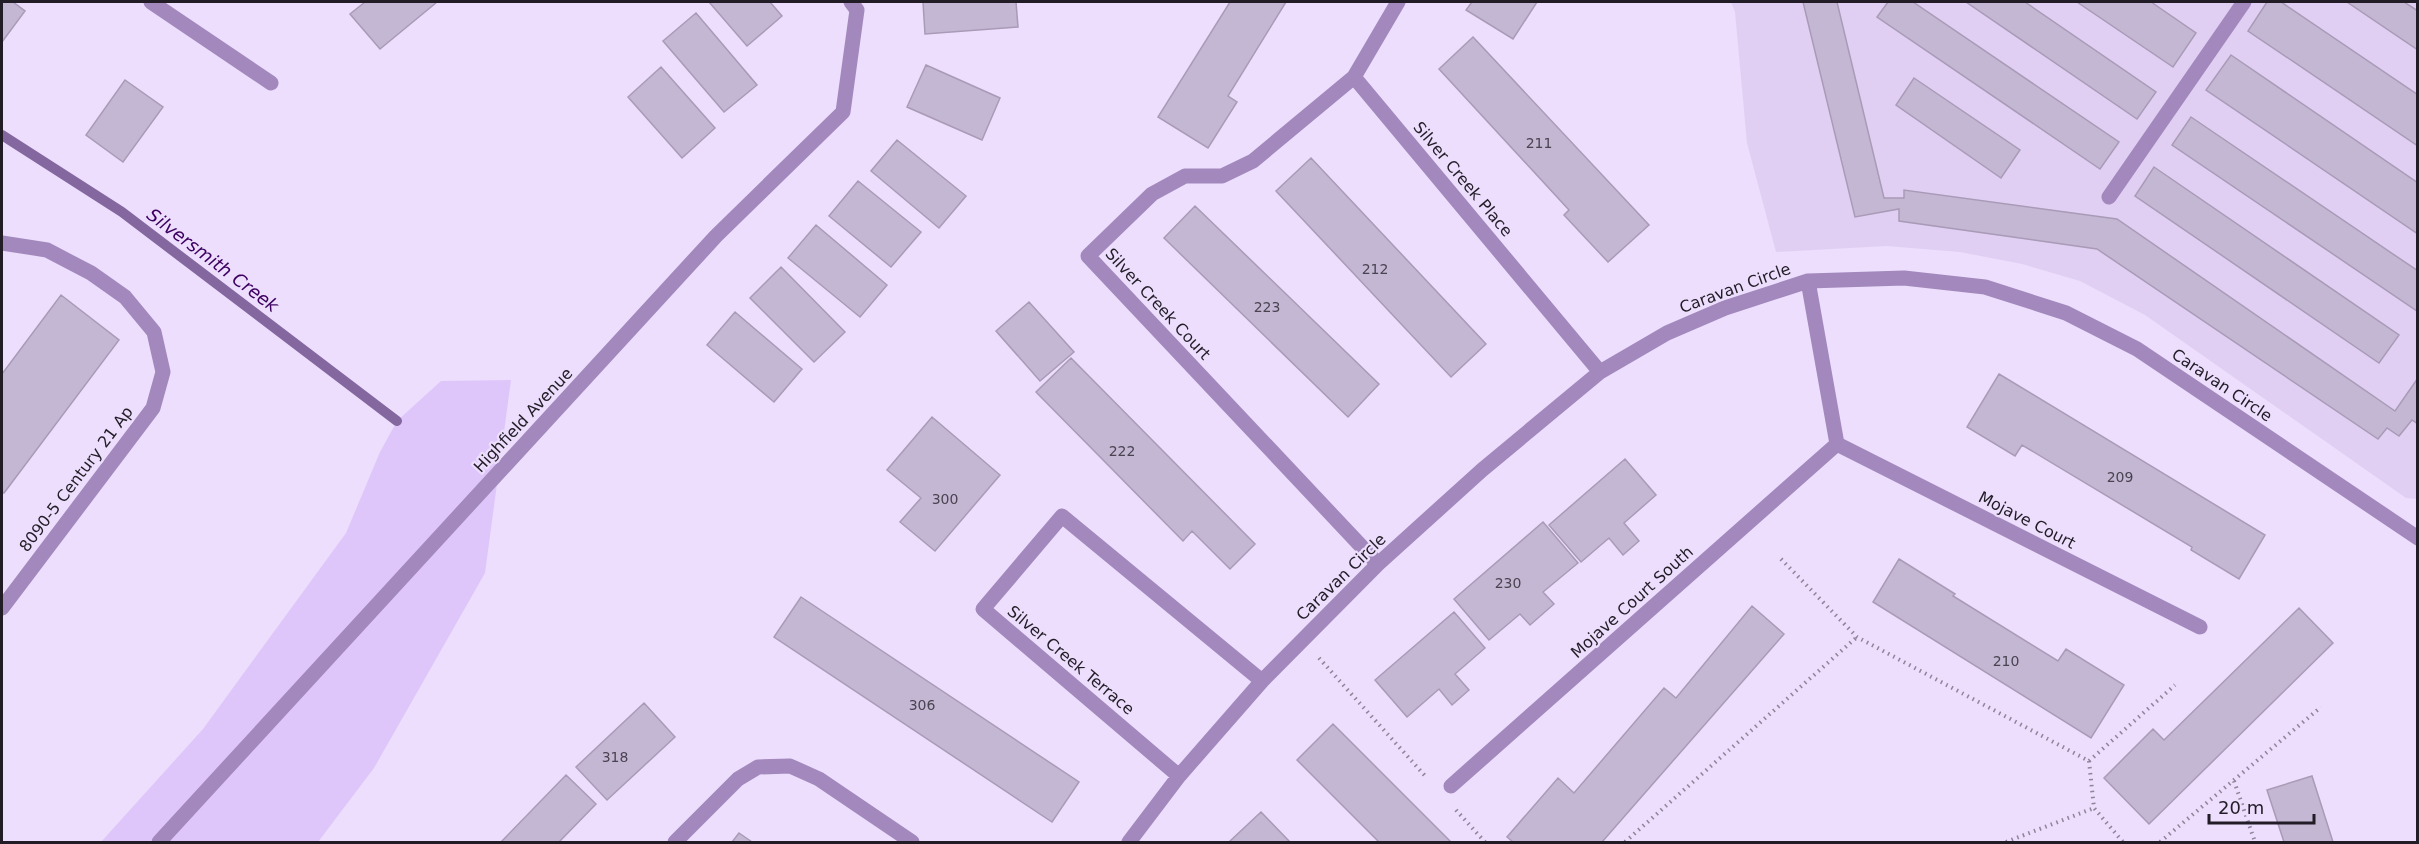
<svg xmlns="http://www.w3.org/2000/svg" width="2419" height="844" font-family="'DejaVu Sans',sans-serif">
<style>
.built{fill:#e0cff3}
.green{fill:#dfc6fa}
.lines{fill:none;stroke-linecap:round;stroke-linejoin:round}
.stream{stroke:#84679f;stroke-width:10}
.building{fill:#c4b7d3;stroke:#a99bb7;stroke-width:1.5}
.path{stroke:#8f859a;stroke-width:4;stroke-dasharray:1.5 4.5;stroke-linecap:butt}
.minor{stroke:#a288bc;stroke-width:15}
.labels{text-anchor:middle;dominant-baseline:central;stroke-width:4.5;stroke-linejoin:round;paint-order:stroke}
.number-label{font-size:14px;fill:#4a4351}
.street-label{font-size:16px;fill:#211c26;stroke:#ecdefc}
.water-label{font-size:18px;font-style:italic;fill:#3d0060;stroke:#ecdefc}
</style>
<rect width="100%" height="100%" fill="#ecdefc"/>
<path class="built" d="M 1731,2 L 2417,2 L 2417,499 L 2406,498 L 2145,315 L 2080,281 L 2022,264 L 1960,252 L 1886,246 L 1776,252 L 1747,143 L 1735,12 Z"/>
<path class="green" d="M 511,380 L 485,573 L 374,768 L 318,842 L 101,842 L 203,729 L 346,533 L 380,452 L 397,421 L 441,381 Z"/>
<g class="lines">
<path class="stream" d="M 2,135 L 122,212 L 397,421"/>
</g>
<path class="building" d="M 2,2 L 13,2 L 25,11 L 2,42 Z
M 365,2 L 437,2 L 380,49 L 350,14 Z
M 709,2 L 770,2 L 782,16 L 747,46 Z
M 923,2 L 1016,2 L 1018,27 L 925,34 Z
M 1230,2 L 1286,2 L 1228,96 L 1237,102 L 1208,148 L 1158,117 Z
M 1472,2 L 1537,2 L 1513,39 L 1466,10 Z
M 1803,2 L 1837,2 L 1884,198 L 1904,198 L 1904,190 L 2117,219 L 2395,411 L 2418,378 L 2418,424 L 2412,420 L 2399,436 L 2387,428 L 2378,439 L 2097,249 L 1899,221 L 1899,209 L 1855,217 Z
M 1888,2 L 1913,2 L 2119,142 L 2100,169 L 1877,17 Z
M 1966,2 L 2025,2 L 2156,92 L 2137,119 Z
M 2077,2 L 2151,2 L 2196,33 L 2173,67 Z
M 2267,2 L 2281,2 L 2418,95 L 2418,146 L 2248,31 Z
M 2347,2 L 2404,2 L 2418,11 L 2418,50 Z
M 696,13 L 757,85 L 724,112 L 663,41 Z
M 1473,37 L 1649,225 L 1608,262 L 1564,215 L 1569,210 L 1439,69 Z
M 2231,55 L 2418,183 L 2418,234 L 2206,90 Z
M 926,65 L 1000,98 L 982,140 L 907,107 Z
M 661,67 L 715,128 L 682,158 L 628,97 Z
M 1914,78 L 2020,150 L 2001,178 L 1896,105 Z
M 125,80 L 163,107 L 123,162 L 86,135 Z
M 2191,117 L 2418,271 L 2417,311 L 2172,145 Z
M 897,140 L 966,196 L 939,228 L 871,171 Z
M 1311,158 L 1486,344 L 1451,377 L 1276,191 Z
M 2154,167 L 2399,335 L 2379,363 L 2135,196 Z
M 858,181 L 921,232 L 891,267 L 829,216 Z
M 1195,206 L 1379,384 L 1348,417 L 1164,238 Z
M 816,225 L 887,285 L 860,317 L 788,258 Z
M 781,267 L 845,332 L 814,362 L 750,298 Z
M 61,295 L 119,340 L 4,493 L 2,492 L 2,374 Z
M 1029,302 L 1074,352 L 1040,381 L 996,331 Z
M 735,312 L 802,369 L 774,402 L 707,345 Z
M 1071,358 L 1255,544 L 1230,569 L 1192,531 L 1183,541 L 1036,392 Z
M 1999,374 L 2265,535 L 2239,579 L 2191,550 L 2192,547 L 2022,445 L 2015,456 L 1967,427 Z
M 932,417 L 1000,475 L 935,551 L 900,522 L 921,498 L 887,470 Z
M 1625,459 L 1656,495 L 1624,523 L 1639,541 L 1623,555 L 1609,538 L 1581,562 L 1549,525 Z
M 1543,522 L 1578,563 L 1543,592 L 1554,604 L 1530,625 L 1520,614 L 1489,640 L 1454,599 Z
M 1899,559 L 1955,594 L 1953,596 L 2058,661 L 2066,649 L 2124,685 L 2091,738 L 1873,602 Z
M 801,597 L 1079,782 L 1052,822 L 774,637 Z
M 1752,606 L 1784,634 L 1602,842 L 1513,842 L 1507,837 L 1558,778 L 1574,793 L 1664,688 L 1676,698 Z
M 2299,608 L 2333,643 L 2149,824 L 2104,778 L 2153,729 L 2164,740 Z
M 1454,612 L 1485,648 L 1455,674 L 1469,690 L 1452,705 L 1439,689 L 1407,717 L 1375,680 Z
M 644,703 L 675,737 L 607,800 L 576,767 Z
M 1333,724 L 1451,842 L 1379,842 L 1297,760 Z
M 566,775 L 596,804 L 559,842 L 501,842 Z
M 2312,776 L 2333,842 L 2284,842 L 2267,790 Z
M 1261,812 L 1290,842 L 1229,842 Z
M 739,833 L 752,842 L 732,842 Z"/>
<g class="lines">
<path class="path" d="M 1781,559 L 1857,637 L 2089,761 L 2175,685
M 1319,658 L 1427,778
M 2089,761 L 2094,808 L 2123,842
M 2234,781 L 2255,842
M 1456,810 L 1485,842
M 1625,842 L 1857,637
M 2006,842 L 2094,808
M 2160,842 L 2321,707"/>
<path class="minor" d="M 151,2 L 271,83
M 1398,2 L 1354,77 L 1600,372
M 1354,77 L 1253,161 L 1222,176 L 1185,176 L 1152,194 L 1088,256 L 1378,564
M 2109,197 L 2244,2
M 2,243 L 47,250 L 91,273 L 125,297 L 154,332 L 163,372 L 153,408 L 2,608
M 1808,281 L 1837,444
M 1837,444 L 2200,627
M 1179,776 L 983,609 L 1062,516 L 1262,681
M 1451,786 L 1837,444
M 159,842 L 716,236 L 843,112 L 857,10 L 851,2
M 675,842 L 738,779 L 758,767 L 790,766 L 819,779 L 912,842
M 1129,842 L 1179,776 L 1262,681 L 1378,564 L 1482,470 L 1600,372 L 1667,333 L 1725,308 L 1808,281 L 1904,278 L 1985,287 L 2066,313 L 2137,349 L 2418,538"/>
</g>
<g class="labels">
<g class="number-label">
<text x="1539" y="143">211</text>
<text x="1375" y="269">212</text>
<text x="1267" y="307">223</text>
<text x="1122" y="451">222</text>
<text x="2120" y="477">209</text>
<text x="945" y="499">300</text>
<text x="1508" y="583">230</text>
<text x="2006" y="661">210</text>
<text x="922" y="705">306</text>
<text x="615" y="757">318</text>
</g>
<g class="street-label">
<text transform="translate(1463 179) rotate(50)">Silver Creek Place</text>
<text transform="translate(1735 288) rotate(-20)">Caravan Circle</text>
<text transform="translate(1158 304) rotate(47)">Silver Creek Court</text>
<text transform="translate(2222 385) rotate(34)">Caravan Circle</text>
<text transform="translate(523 420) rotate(-47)">Highfield Avenue</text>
<text transform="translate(76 479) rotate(-53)">8090-5 Century 21 Ap</text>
<text transform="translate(2027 520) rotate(27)">Mojave Court</text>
<text transform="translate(1341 577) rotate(-44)">Caravan Circle</text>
<text transform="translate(1632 602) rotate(-42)">Mojave Court South</text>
<text transform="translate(1071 660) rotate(40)">Silver Creek Terrace</text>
</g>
<g class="water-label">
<text transform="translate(213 260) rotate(37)">Silversmith Creek</text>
</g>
</g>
<rect width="2419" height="844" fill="none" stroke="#211c26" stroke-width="6"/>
<path d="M2209 814v9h105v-9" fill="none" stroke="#211c26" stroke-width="3"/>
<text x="2218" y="814" font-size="18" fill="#211c26" stroke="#ecdefc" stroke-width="4.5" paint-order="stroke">20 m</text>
</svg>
